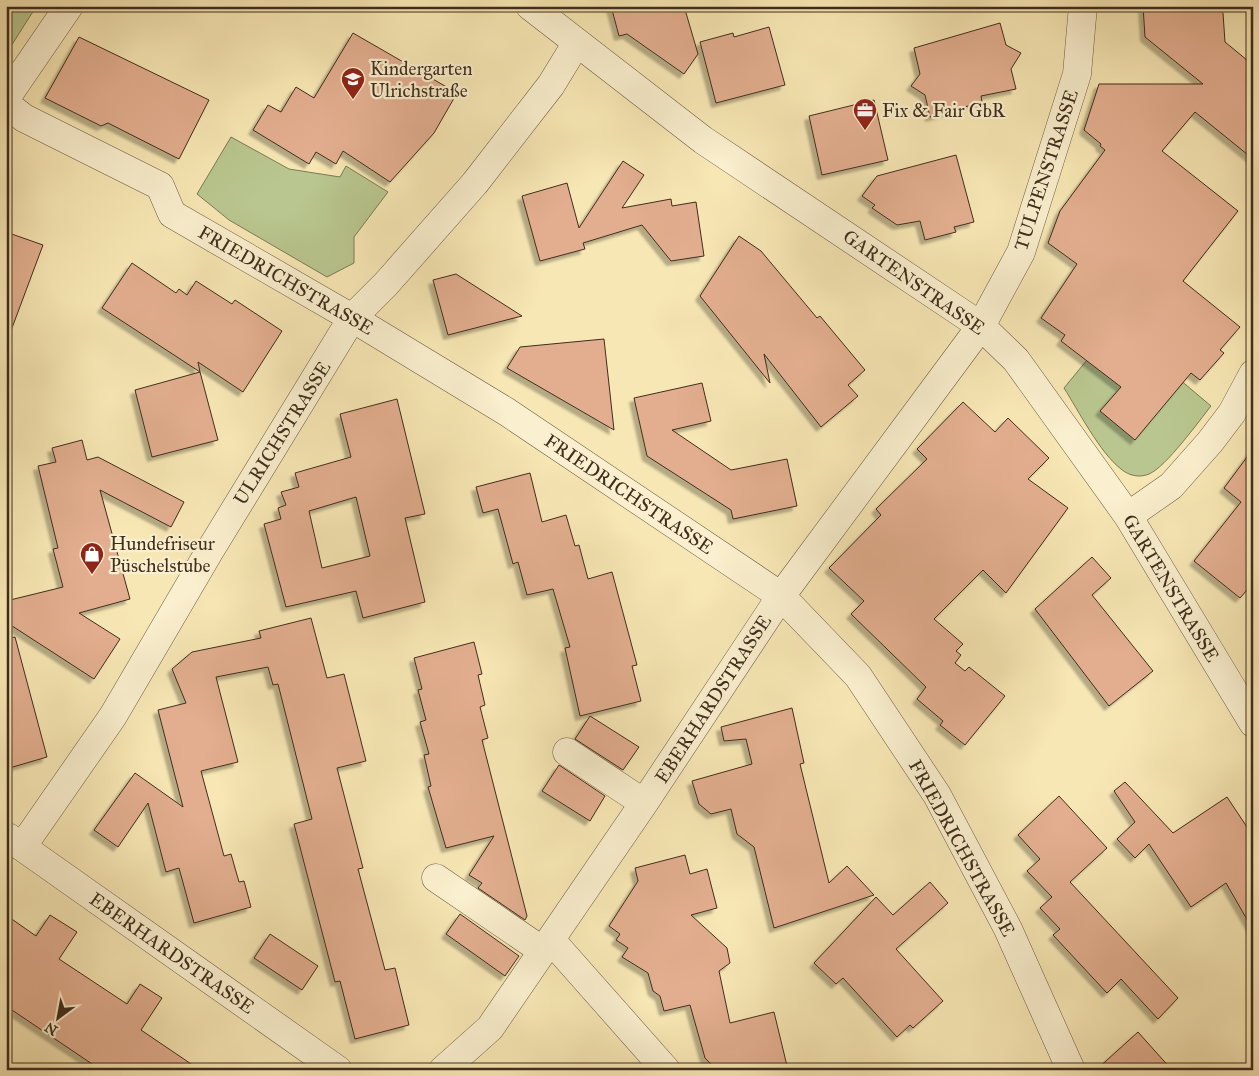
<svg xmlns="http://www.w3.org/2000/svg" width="1259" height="1076" font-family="'IM FELL Great Primer',serif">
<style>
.green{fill:#b9c68f;stroke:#7c7a56}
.building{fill:#e2ae8f;stroke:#3f2d1d;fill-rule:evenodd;filter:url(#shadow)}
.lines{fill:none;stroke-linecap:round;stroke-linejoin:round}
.minor-casing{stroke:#6d5c43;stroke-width:29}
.minor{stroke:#faefce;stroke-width:28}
.labels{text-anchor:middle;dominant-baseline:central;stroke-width:4.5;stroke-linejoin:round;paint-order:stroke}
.poi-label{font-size:19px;fill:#3f2d1d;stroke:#faefce;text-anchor:start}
.street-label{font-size:19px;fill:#3f2d1d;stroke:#faefce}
</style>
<defs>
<filter id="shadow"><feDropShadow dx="-4.5" dy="4.5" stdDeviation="1" flood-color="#0004"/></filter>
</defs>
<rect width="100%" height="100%" fill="#f7e7b4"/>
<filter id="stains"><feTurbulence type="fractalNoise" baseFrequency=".004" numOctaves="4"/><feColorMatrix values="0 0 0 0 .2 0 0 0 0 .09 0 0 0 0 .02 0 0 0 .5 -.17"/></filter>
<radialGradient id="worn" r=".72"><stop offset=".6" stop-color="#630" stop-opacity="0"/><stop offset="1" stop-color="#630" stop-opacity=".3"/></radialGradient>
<path class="green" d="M 6,6 L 33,6 L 34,10 L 6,54 Z
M 231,137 L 289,169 L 340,177 L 346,166 L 388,192 L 354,237 L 354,263 L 327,277 L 229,220 L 197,194 Z
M 1122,331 L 1211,406 C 1199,421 1166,467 1149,474 C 1140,478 1129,476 1121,469 C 1100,453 1078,410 1064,388 L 1087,360 Z"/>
<path class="building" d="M 611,6 L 684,6 L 698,54 L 684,74 L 627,34 L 619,36 Z
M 1143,6 L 1215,6 L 1223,13 L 1225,42 L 1253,65 L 1253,159 L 1195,112 L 1162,151 L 1238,211 L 1183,281 L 1240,327 L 1220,350 L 1224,353 L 1200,380 L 1191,373 L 1135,440 L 1100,411 L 1121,387 L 1061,341 L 1065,335 L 1041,318 L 1077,264 L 1048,243 L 1060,211 L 1105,150 L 1100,146 L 1101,144 L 1084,130 L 1099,84 L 1203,84 L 1145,37 Z
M 1000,23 L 1006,45 L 1021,53 L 1011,69 L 1016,89 L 981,96 L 982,102 L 930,117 L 925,95 L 911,86 L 920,74 L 914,48 Z
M 769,27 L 785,85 L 716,103 L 700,42 L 733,33 L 734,37 Z
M 353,33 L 457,93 L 434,133 L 390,182 L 343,151 L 336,164 L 316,152 L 309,164 L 253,130 L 268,105 L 281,112 L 296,87 L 314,98 Z
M 79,37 L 209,100 L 179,159 L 108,123 L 101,126 L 45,98 Z
M 874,100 L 888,160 L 822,175 L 809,116 Z
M 956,155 L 974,222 L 954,227 L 956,232 L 925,240 L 920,221 L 897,225 L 872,208 L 875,205 L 862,196 L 877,176 Z
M 623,161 L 644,175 L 622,208 L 671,199 L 672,206 L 696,202 L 704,256 L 671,261 L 642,225 L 583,243 L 585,249 L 540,261 L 522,196 L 567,183 L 579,228 Z
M 6,232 L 43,245 L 9,336 L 6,336 Z
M 739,236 L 761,251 L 817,318 L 820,316 L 865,370 L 848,385 L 858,396 L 821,427 L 764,354 L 770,383 L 700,296 Z
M 132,263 L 176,293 L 179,289 L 187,295 L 196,281 L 232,304 L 235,300 L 282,331 L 243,392 L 198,362 L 200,372 L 102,308 Z
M 456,274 L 522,316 L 448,335 L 433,280 Z
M 604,339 L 614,430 L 507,368 L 520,347 Z
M 200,372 L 218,440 L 152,457 L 135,390 Z
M 702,383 L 711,421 L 672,430 L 731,470 L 787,459 L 797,506 L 733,519 L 731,510 L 647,456 L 634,398 Z
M 397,399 L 425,514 L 405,518 L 425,602 L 363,618 L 356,591 L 286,607 L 264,524 L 281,519 L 278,508 L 286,505 L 281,492 L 299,487 L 295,473 L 351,457 L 340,414 ZM 356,497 L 370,556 L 322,568 L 309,511 Z
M 963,402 L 995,432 L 1008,418 L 1049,458 L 1028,479 L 1068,508 L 1006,593 L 983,570 L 934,619 L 963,644 L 956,651 L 961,655 L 955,663 L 965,671 L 969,667 L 1005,696 L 965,745 L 940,725 L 943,721 L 917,699 L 926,687 L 851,614 L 864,601 L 829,568 L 881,515 L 876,509 L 927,459 L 917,449 Z
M 82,440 L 87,460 L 98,457 L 184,502 L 171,527 L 100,490 L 130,599 L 79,613 L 120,639 L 94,679 L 6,622 L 6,601 L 63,587 L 53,549 L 58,548 L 38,466 L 56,462 L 52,448 Z
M 1253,449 L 1253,583 L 1240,598 L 1194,561 L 1241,502 L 1224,488 Z
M 530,473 L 542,522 L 566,515 L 575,546 L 579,545 L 588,579 L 612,572 L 637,665 L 632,666 L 641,701 L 580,716 L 565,648 L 570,647 L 553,589 L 527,595 L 518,562 L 513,564 L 498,509 L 483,513 L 476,487 Z
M 1092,557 L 1111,578 L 1092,595 L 1153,671 L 1109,706 L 1035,609 Z
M 311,618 L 327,678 L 344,674 L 366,761 L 337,768 L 363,868 L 358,869 L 385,970 L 395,968 L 409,1025 L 355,1039 L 340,981 L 335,982 L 294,824 L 312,819 L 278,684 L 273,685 L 268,667 L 216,677 L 238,762 L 201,771 L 224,856 L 231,854 L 239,882 L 244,881 L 251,907 L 194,923 L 179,868 L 166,872 L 148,803 L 118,847 L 94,830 L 135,773 L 183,807 L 158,710 L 186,703 L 172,669 L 192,652 L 261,638 L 259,631 Z
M 15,637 L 47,757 L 6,769 L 6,639 Z
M 474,642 L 482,674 L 478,675 L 485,705 L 480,707 L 488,738 L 482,740 L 527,916 L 525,920 L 478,888 L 482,883 L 469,875 L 494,836 L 446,848 L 428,787 L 431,786 L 424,755 L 429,754 L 420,722 L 426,720 L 418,690 L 422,689 L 414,658 Z
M 792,708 L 804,763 L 800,764 L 829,883 L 847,866 L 874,895 L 774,928 L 754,847 L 737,834 L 731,809 L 711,814 L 699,804 L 692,781 L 752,764 L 746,739 L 724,741 L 721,727 Z
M 590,716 L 639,747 L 623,770 L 575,739 Z
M 559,765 L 605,796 L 590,821 L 542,791 Z
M 1125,782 L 1173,833 L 1227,797 L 1253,836 L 1253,930 L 1226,883 L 1191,907 L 1149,844 L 1135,858 L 1117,839 L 1135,822 L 1114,791 Z
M 1059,796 L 1107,848 L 1070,882 L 1178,998 L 1158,1019 L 1121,979 L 1107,993 L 1053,935 L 1060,929 L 1040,908 L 1052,897 L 1027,871 L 1040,859 L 1018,835 Z
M 685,855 L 690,874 L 707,869 L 717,908 L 691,915 L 727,948 L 730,963 L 719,971 L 730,1023 L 774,1012 L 788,1070 L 717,1070 L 705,1058 L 690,1005 L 664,1011 L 660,996 L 653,991 L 648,973 L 622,957 L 628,948 L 616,940 L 620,934 L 609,926 L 638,881 L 635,868 Z
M 930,882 L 948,903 L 896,949 L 943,1001 L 913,1028 L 910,1025 L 897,1037 L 843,978 L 836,984 L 814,963 L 876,897 L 893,915 Z
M 460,914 L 519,956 L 505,976 L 446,934 Z
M 6,915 L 36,936 L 50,915 L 77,932 L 59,959 L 127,1004 L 140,984 L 162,998 L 141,1030 L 200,1070 L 101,1070 L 6,1006 Z
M 270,934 L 318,966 L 302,990 L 254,958 Z
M 1138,1032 L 1172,1070 L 1096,1070 Z"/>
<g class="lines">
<g class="minor-casing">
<path id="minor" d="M 530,6 L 703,140 L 981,326 L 1016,360 L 1128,516 L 1253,723
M 6,98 L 69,6
M 6,104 L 24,118 L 160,186 L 172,214 L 352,318 L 507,412 L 781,596 L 858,676 L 937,795 L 1008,929 L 1071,1070
M 1128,516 L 1171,486 L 1210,442 L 1232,413 L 1253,374
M 567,752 L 644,803
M 8,837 L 338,1070
M 22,847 L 113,716 L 209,552 L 352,318 L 386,284 L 475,183 L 551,85 L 576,44
M 436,878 L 543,951
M 551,940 L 666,1070
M 443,1070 L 490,1028 L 644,803 L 781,596 L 981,326 L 1021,252 L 1077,74 L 1083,6"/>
</g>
<use href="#minor" class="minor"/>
</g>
<defs>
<g id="school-pin" transform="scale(1.25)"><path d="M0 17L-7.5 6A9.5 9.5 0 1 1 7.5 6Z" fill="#8f2418" stroke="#faefce"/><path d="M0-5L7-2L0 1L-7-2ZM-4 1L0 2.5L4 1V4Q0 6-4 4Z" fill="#fff"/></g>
<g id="office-pin" transform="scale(1.25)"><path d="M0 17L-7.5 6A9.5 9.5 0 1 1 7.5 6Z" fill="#8f2418" stroke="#faefce"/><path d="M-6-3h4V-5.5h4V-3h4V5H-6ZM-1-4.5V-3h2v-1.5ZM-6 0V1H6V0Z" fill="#fff"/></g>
<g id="shop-pin" transform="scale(1.25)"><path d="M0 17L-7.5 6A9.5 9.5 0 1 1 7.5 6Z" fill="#8f2418" stroke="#faefce"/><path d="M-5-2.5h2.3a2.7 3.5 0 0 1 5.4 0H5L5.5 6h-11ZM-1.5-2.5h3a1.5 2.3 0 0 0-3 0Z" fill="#fff"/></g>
</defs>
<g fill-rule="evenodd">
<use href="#school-pin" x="353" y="79"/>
<use href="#office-pin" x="865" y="110"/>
<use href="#shop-pin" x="92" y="554"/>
</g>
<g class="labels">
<g class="poi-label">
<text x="370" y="68">Kindergarten<tspan x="370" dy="22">Ulrichstraße</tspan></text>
<text x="882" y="110">Fix &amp; Fair GbR</text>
<text x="110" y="543">Hundefriseur<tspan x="110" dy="22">Püschelstube</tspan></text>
</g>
<g class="street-label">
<text transform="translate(1046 170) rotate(-72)">TULPENSTRASSE</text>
<text transform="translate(286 280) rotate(30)">FRIEDRICHSTRASSE</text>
<text transform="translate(914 282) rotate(35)">GARTENSTRASSE</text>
<text transform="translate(282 433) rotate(-58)">ULRICHSTRASSE</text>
<text transform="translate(629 494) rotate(34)">FRIEDRICHSTRASSE</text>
<text transform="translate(1171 588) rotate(59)">GARTENSTRASSE</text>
<text transform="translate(713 699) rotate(-57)">EBERHARDSTRASSE</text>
<text transform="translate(962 848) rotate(61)">FRIEDRICHSTRASSE</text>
<text transform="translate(172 953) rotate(35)">EBERHARDSTRASSE</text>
</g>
</g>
<rect width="1259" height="1076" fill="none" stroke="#f7e7b4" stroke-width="25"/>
<rect x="8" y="8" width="1244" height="1061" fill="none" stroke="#3f2d1d" stroke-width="2.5"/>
<rect x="12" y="12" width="1234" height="1051" fill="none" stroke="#3f2d1d"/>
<g transform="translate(58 1018) rotate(212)" stroke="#faefce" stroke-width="4" paint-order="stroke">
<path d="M0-4L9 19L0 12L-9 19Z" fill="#3f2d1d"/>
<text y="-8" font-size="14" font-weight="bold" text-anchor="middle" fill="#3f2d1d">N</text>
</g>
<rect width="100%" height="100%" filter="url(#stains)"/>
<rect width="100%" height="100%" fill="url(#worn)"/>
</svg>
